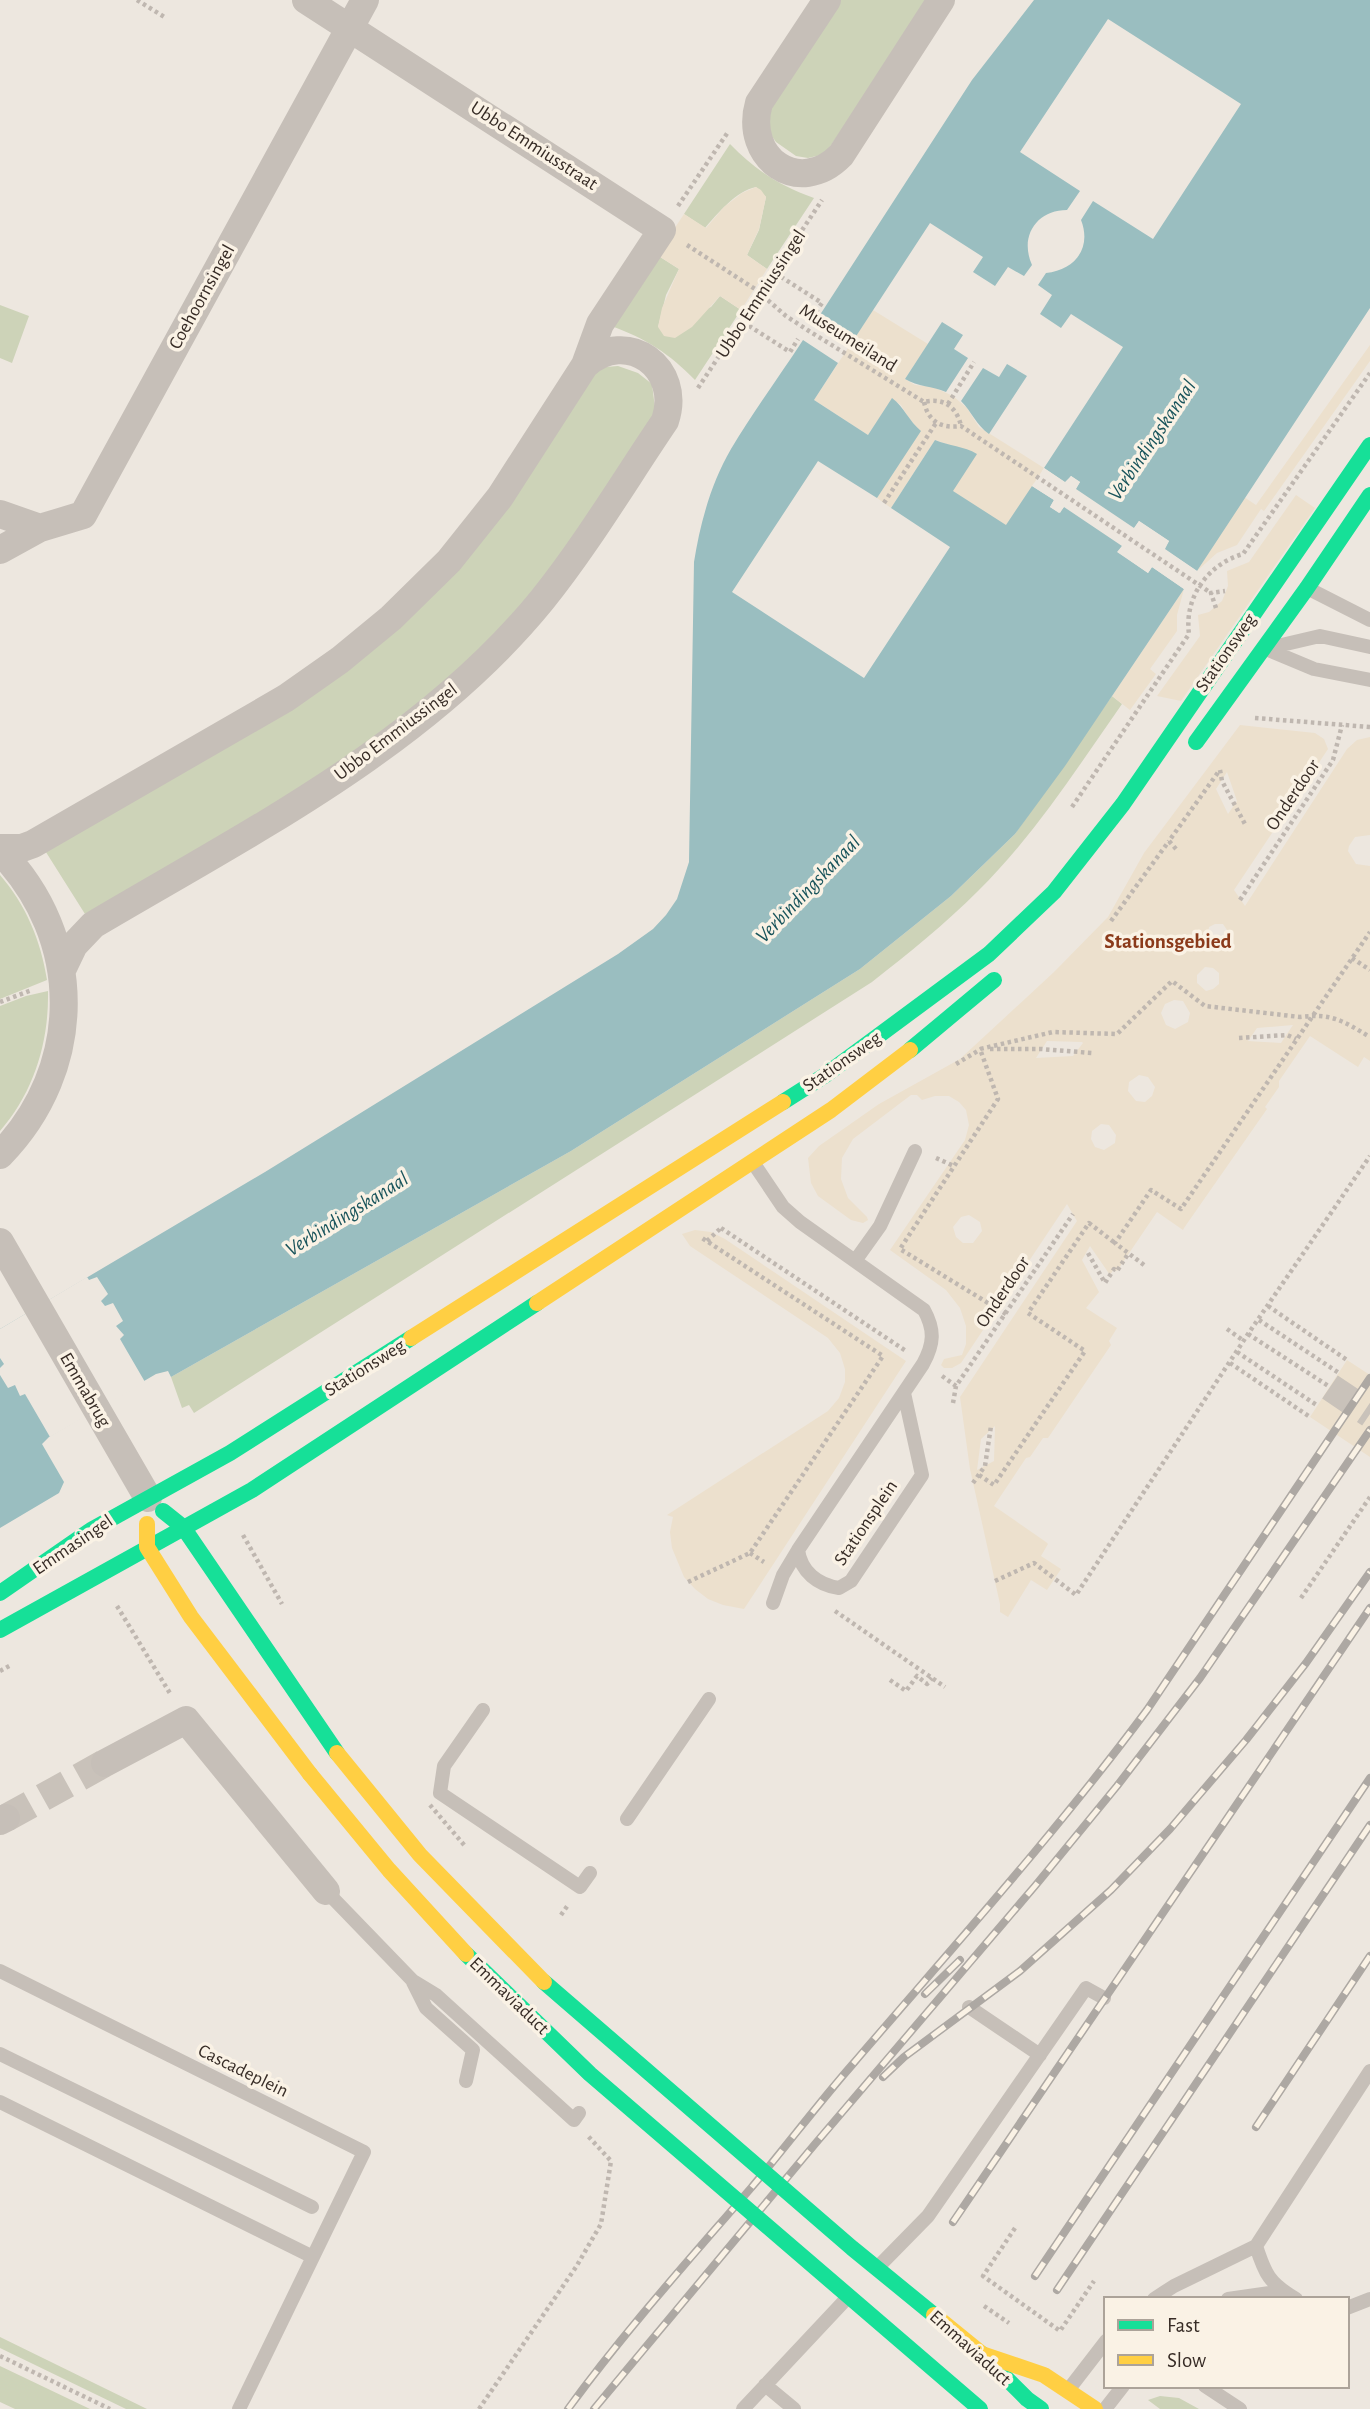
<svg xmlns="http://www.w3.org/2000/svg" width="1370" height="2409" font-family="'Alegreya Sans',sans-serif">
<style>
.green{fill:#cdd3b8}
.plaza{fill:#ece0cd;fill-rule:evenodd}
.water{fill:#9abec0}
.pier{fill:#ede7df}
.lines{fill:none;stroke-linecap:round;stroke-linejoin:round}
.street-tunnel{stroke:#c9c2ba;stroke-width:28;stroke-dasharray:28 14;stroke-linecap:butt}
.path{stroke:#bfb7b0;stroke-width:4.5;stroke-dasharray:3.5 3.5;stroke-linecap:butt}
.lane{stroke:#c6bfb8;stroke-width:14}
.street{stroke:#c6bfb8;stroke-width:28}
.fast{stroke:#16e098;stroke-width:16}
.slow{stroke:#ffcf43;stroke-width:16}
.rail-casing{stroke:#ada8a3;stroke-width:8}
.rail{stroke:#faf2e5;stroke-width:5;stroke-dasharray:16;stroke-linecap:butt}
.path-bridge{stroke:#bfb7b0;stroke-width:4.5;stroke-dasharray:3.5 3.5;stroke-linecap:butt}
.fast-bridge{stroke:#16e098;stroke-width:16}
.slow-bridge{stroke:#ffcf43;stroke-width:16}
.labels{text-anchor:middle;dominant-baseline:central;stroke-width:7;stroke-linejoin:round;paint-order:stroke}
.street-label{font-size:19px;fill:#372c26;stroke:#faf2e5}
.water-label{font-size:21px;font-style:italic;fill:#19545b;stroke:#faf2e5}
.neighbourhood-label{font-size:21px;font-weight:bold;fill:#8b3a1a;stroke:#faf2e5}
</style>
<rect width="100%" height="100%" fill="#ede7df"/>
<path class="green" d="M 839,0 L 930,0 L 825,154 L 808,158 L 796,156 L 776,142 L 769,132 L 768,107 Z
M 730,144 C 755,170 780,186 814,198 L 767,269 L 747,255 L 759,230 L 766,197 L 756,187 C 736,191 718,213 705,228 L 684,214 Z
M 657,255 L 679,269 L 666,295 L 658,327 L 711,307 L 720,296 L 741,310 L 695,380 C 670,354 645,338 611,326 Z
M 0,305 L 29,316 L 12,363 L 0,358 Z
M 618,366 L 638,373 L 652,384 L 656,416 L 534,594 L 430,698 L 302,790 L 85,914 L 44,849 L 347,668 L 595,372 L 606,367 Z
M 1112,696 L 1122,704 C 1077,768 1034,836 978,891 C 945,924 909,953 872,982 L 194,1413 L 189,1405 L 182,1408 L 171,1377 L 571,1151 L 860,969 L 951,896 L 1015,834 Z
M 0,875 C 26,905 41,941 47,980 L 0,999 Z
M 48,991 C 49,1042 34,1092 0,1131 L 0,1006 L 26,996 Z
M 0,2337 L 147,2409 L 126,2409 L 0,2348 Z
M 0,2366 L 90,2409 L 15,2409 L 0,2402 Z
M 1160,2396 L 1179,2398 L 1199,2409 L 1160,2409 L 1148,2400 Z"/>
<path class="plaza" d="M 756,187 L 761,190 L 766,197 L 759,229 L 747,255 L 767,269 L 741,310 L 720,296 L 692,327 L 675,338 L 664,336 L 658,327 L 662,308 L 679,269 L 657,255 L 684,214 L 706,228 L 724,207 L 742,193 Z
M 873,310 L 928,344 L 905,379 L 915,385 L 933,387 L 953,396 L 967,408 L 979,427 L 1044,468 L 1006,526 L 952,491 L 976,454 L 935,440 L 891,508 L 877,498 L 920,431 L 908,417 L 901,405 L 892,399 L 868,435 L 814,400 Z
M 1370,345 L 1370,361 L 1264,511 L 1261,509 L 1237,545 L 1217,553 L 1197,571 L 1244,497 L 1256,505 Z
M 1296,495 L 1315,508 L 1181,701 L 1157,696 L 1200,636 L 1198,615 L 1209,612 L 1222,601 L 1228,586 L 1227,571 L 1249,562 Z
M 1184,589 L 1177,615 L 1177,631 L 1150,669 L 1156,674 L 1130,710 L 1112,696 Z
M 1240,725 L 1315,733 L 1324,739 L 1328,749 L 1234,890 L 1245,906 L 1347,749 L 1357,740 L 1370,737 L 1370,835 L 1355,837 L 1349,846 L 1348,851 L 1356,864 L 1370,866 L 1370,1061 L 1364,1057 L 1358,1067 L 1310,1036 L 1279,1081 L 1279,1087 L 1265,1107 L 1267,1109 L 1184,1228 L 1183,1230 L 1157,1212 L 1117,1271 L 1114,1269 L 1110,1275 L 1090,1246 L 1082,1260 L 1099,1292 L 1086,1308 L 1117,1328 L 1109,1341 L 1111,1345 L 1048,1438 L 1043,1438 L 1030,1457 L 1026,1458 L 994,1506 L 1046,1542 L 1048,1544 L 1041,1556 L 1061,1569 L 1047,1590 L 1031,1580 L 1008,1617 L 1000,1612 L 1000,1604 L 970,1469 L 960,1397 L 1077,1221 L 1067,1204 L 961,1363 L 952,1368 L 944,1368 L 941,1365 L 944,1359 L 962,1355 L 966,1344 L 966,1326 L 960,1308 L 946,1290 L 890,1250 L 965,1140 L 969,1125 L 966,1110 L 959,1102 L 949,1096 L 935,1096 L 922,1100 L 917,1095 L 911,1095 L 853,1139 L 842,1158 L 841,1179 L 848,1198 L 867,1217 L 868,1220 L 863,1223 L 851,1220 L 818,1196 L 811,1183 L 808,1158 L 819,1146 L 879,1104 L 960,1059 L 1054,972 L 1108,917 L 1144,853 ZM 1227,772 L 1237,801 L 1228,814 L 1216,789 ZM 1215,924 L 1223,924 L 1229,933 L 1227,940 L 1222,945 L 1211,944 L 1207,938 L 1209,927 ZM 1205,967 L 1213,968 L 1219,973 L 1219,984 L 1213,989 L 1206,991 L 1197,983 L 1197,975 ZM 1174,1000 L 1183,1001 L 1190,1013 L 1188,1022 L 1175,1029 L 1166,1025 L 1161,1013 L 1165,1004 ZM 1293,1025 L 1281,1043 L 1248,1041 L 1257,1028 ZM 1047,1041 L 1082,1042 L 1083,1043 L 1073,1056 L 1036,1058 ZM 1139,1075 L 1148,1077 L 1155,1087 L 1152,1096 L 1145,1102 L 1136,1101 L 1128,1091 L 1129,1082 ZM 1101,1124 L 1109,1125 L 1116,1135 L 1115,1143 L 1104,1150 L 1095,1147 L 1091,1139 L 1092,1131 ZM 969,1215 L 980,1222 L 982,1231 L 973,1243 L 963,1243 L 956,1237 L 953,1227 L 961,1217 ZM 995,1426 L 994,1461 L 977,1470 L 981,1439 Z
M 695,1230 L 711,1232 L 725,1239 L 906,1361 L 744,1609 L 723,1605 L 708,1599 L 695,1589 L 684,1577 L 672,1548 L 670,1532 L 673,1517 L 667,1515 L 828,1411 L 839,1398 L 845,1382 L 845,1369 L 840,1353 L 828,1338 L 690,1246 L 682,1234 Z
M 1347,1360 L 1370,1375 L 1370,1457 L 1310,1417 Z"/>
<path class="water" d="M 1034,0 L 1370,0 L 1370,308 L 1197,571 L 1164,549 L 1169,541 L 1139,521 L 1118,552 L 1148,573 L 1152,567 L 1184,589 L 1065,766 L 1015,834 L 951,896 L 860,969 L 571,1151 L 171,1377 L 168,1371 L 156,1374 L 49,1437 L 42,1444 L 64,1482 L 59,1493 L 0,1528 L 0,1329 L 265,1172 L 618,954 L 653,929 L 666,915 L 677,899 L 689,862 L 694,562 C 700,524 711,483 731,449 C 753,412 779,377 803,340 L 838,363 L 814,400 L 868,435 L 892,398 C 904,407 909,421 921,431 L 877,498 L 818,461 L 732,592 L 864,678 L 950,547 L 891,508 L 935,440 C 949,446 964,446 977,454 L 953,491 L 1006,525 L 1032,486 L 1054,500 L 1050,507 L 1060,513 L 1080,482 L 1071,476 L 1066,483 L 1044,468 L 1123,347 L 1071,314 L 1061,328 L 1040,314 L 1052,295 L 1038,285 L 1046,273 C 1075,270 1092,248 1081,220 L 1093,201 L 1153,239 L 1241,104 L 1108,19 L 1020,152 L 1080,191 L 1067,210 C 1037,210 1019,236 1032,265 L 1024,276 L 1008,267 L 995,286 L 973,272 L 983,257 L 930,223 L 851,344 L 816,321 L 972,80 Z
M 942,322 L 963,335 L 954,349 L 968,358 L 946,392 C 932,386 918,387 905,379 Z
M 1007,364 L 1027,376 L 989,434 C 976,425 972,412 961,401 L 983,368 L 999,377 Z"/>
<path class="pier" d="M 1044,468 L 1065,482 L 1071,476 L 1080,482 L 1076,489 L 1134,528 L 1139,521 L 1169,541 L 1165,549 L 1197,571 L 1195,573 L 1162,551 L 1161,548 L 1165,542 L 1140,526 L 1122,551 L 1147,568 L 1150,564 L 1154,564 L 1186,586 L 1184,589 L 1152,567 L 1148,573 L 1117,552 L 1122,546 L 1064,507 L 1059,513 L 1050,507 L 1054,500 L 1032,486 L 1034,483 L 1057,498 L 1058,501 L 1055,506 L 1058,508 L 1075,483 L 1072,480 L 1064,486 L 1042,471 Z
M 87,1277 L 89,1280 L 97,1277 L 108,1294 L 101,1301 L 105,1306 L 113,1303 L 123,1321 L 116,1326 L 124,1335 L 120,1339 L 145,1382 L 50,1437 L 25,1394 L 20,1396 L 15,1385 L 8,1388 L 0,1375 L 0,1368 L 4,1364 L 0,1358 L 0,1329 Z"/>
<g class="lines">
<path class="street-tunnel" d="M 1330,1387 L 1370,1414
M 6,1818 L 105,1763"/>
<path class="path" d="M 137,0 L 166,18
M 678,206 L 728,132
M 687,245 L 755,289 L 786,316 L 809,331 L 924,402 C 943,397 957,407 961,426
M 775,273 L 822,303 L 812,317
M 743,322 L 790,352 L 798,339
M 698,388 L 822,200
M 924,402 C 928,421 941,429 961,426 L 1208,591
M 948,404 L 974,362
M 884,503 L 936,423
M 1216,608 L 1211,593 L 1225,591
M 1255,718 L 1370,727
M 1220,770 L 1222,781 L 1246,826
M 1072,807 L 1189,634 C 1184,597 1208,564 1243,554 L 1370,373
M 1176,849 L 1169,841 L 1219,771
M 1240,900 L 1333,760 L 1342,725
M 1111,921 L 1169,841
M 1352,958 L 1370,970
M 0,1002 L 32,990
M 1239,1038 L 1287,1035 L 1296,1039
M 990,1049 L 1041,1049 L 1092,1053
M 956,1064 L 981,1049
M 936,1158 L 954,1166
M 721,1228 L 906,1351
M 707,1241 L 722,1227
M 1088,1253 L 1105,1283 L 1114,1269 L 1117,1271 L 1128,1254
M 1144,1265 L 1115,1243 L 1151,1190 L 1181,1209 L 1370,932
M 1268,1306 L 1347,1360
M 1006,1314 L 900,1249 L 998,1099 L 980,1049 L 1053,1032 L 1117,1034 L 1172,981 L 1205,1006 L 1300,1017 C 1332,1013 1343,1021 1370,1037
M 1259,1320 L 1339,1373
M 1227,1329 L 1244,1341
M 1248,1334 L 1330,1387
M 1237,1352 L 1318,1406
M 1230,1363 L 1310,1417
M 942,1376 L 956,1386
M 953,1403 L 956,1386 L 1073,1214
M 979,1475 L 994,1485 L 1085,1351 L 1028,1313 L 1089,1223 L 1115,1243
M 973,1483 L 985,1466 L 991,1426
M 243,1535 L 282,1604
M 750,1553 L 764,1562
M 995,1581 L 1034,1563 L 1076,1595 L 1248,1334 L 1370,1156
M 688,1582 L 750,1553 L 883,1356 L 702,1238
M 1301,1598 L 1370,1497
M 117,1606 L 171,1695
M 835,1611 L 945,1687
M 0,1671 L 11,1665
M 890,1680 L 906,1691 L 917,1676 L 927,1684 L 932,1678
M 561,1915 L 568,1905
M 1015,2228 L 983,2276 L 1060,2331 L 1094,2281
M 0,2356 L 110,2409
M 479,2409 L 576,2267 L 601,2224 L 611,2161 L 588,2136"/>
<path class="lane" d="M 1309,589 L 1370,620
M 1273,647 L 1320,636 L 1370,647
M 1266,649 L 1314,669 L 1370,680
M 754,1164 L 783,1207 L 800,1222 L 924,1310 C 935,1330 934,1344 923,1364 L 798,1550 C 801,1572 818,1585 839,1588 L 851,1581 L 922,1475 L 904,1393
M 855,1261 L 880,1226 L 915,1151
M 773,1603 L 783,1575 L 798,1550
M 483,1710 L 444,1766 L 440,1793 L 580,1887 L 590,1873
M 627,1819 L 709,1699
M 326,1891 L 413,1981 L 436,1995 L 574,2120 L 579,2113
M 0,1971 L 364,2152 L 239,2409
M 413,1982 L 426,2008 L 473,2050 L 466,2081
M 969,2007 L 1040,2055
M 0,2054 L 312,2207
M 0,2102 L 313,2257
M 878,2267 L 928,2216 L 1086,1988 L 1104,1998
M 1154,2299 L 1174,2286 L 1256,2246
M 1228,2299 L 1283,2291
M 1296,2299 C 1269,2283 1265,2274 1256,2246 L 1370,2071
M 1347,2308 L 1370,2299
M 765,2385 L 794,2409
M 1205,2386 L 1240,2409
M 1069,2389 L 1106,2341
M 743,2409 L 849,2296
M 1105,2409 L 1123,2386"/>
<path class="street" d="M 827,0 L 759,103 C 743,158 799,198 841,155 L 941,0
M 0,514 L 40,528
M 0,550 L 40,528 L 83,515 L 365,0
M 0,848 L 22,848 L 33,844 L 286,698 L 340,660 L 391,618 L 449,561 L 500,497 L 585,365 L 600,324 L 662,230 L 306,0
M 0,851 C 85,938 85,1068 0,1155
M 62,970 L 74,945 L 93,925 C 250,832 425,744 542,600 C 587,544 625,480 665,421 C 683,368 627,327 585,365
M 0,1242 L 148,1498
M 105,1763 L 186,1720 L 326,1891
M 0,1821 L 6,1818"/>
<path class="fast" d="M 1196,742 L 1307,588 L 1370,495
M 910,1050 L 994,980
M 783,1102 L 824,1076 L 989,954 L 1054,892 L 1123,804 L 1370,445
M 163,1511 L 183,1527 L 337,1753
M 0,1593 L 91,1530 L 230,1453 L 411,1338
M 0,1630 L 252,1490 L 537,1303
M 982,2354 L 1027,2399 L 1041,2409"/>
<path class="slow" d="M 537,1303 L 831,1110 L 910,1050
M 411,1338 L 783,1102
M 147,1524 L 147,1547 L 191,1617 L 310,1774"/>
<g class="rail-casing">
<path id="rail" d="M 925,1994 L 960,1960
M 883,2077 L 904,2057 L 1020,1971 L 1111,1890 L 1170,1829 L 1246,1740 L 1306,1663 L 1370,1572
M 1256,2127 L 1370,1956
M 953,2222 L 1370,1608
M 1035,2276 L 1370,1778
M 1057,2290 L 1370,1825
M 568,2409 C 624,2332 688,2261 751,2188 C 785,2148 817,2105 852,2065 C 952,1948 1055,1834 1147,1710 L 1370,1378
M 594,2409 L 815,2144 L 1035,1886 L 1117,1786 L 1200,1678 L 1370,1430"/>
</g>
<use href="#rail" class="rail"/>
<path class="path-bridge" d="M 430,1805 L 465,1846
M 984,2306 L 1009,2323"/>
<path class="fast-bridge" d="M 466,1954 L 590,2074 L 980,2409
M 544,1982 L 852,2248 L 934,2315"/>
<path class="slow-bridge" d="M 337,1753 L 420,1855 L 544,1982
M 310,1774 L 389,1870 L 466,1954
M 934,2315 L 982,2354 L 1044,2375 L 1095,2409"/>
</g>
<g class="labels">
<g class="street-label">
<text transform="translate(534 146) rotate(33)">Ubbo Emmiusstraat</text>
<text transform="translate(761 294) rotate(-57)">Ubbo Emmiussingel</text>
<text transform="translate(202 297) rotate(-61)">Coehoornsingel</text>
<text transform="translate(848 338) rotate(32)">Museumeiland</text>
<text transform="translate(1226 653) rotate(-55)">Stationsweg</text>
<text transform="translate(396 732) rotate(-37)">Ubbo Emmiussingel</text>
<text transform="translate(1293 795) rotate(-56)">Onderdoor</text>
<text transform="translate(842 1062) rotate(-35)">Stationsweg</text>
<text transform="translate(1003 1292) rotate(-56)">Onderdoor</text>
<text transform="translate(365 1368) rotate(-32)">Stationsweg</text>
<text transform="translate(85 1390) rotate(60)">Emmabrug</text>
<text transform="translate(866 1523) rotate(-56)">Stationsplein</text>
<text transform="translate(73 1545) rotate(-34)">Emmasingel</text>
<text transform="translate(509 1996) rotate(44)">Emmaviaduct</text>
<text transform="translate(243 2071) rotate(26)">Cascadeplein</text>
<text transform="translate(970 2348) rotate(42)">Emmaviaduct</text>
</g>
<g class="water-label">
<text transform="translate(1152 440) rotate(-56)">Verbindingskanaal</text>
<text transform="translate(808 889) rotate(-46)">Verbindingskanaal</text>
<text transform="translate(347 1214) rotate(-32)">Verbindingskanaal</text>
</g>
<g class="neighbourhood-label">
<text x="1168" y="941">Stationsgebied</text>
</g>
</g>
<rect x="1104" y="2297" width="245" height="91" fill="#faf2e5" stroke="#aca399" stroke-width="2"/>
<rect x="1118" y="2320" width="35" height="10" fill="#16e098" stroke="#aca399" stroke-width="2"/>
<text x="1167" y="2332" font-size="21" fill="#372c26">Fast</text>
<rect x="1118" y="2355" width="35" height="10" fill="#ffcf43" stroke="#aca399" stroke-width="2"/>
<text x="1167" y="2367" font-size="21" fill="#372c26">Slow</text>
</svg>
